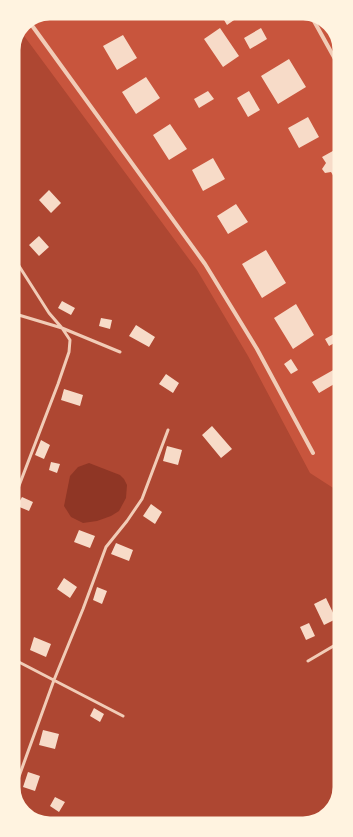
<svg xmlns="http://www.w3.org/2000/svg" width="353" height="837" font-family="'IBM Plex Sans',sans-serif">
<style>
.green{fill:#ae4732}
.water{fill:#8f3625}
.building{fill:#f7dbc8}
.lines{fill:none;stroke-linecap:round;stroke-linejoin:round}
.service{stroke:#f1ccb7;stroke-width:3}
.minor{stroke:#f1ccb7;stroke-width:4}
.rim{fill:none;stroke:#fff3e0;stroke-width:5}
</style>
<rect width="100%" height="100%" fill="#c8553d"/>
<path class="green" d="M 19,29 L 197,270 L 248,356 L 310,473 L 341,493 L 342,788 L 334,811 L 316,824 L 47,826 L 26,818 L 13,800 L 11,47 Z"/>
<path class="water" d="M 89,463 L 120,475 L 124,479 L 127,485 L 126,498 L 119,511 L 111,516 L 97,521 L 83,523 L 71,517 L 64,506 L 70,476 L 78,467 Z"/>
<path class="building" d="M 87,11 L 99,11 L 91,16 Z
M 227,11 L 247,11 L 227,25 L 221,15 Z
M 220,28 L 239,56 L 223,67 L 204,39 Z
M 261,28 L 267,39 L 250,49 L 244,38 Z
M 123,35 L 137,58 L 117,70 L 103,46 Z
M 289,59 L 306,87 L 278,104 L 261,76 Z
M 146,77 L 160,98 L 136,114 L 122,92 Z
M 208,91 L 214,99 L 199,108 L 194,99 Z
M 249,91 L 260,110 L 248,117 L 237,98 Z
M 308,117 L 319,137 L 299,148 L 288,128 Z
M 170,124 L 187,149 L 169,160 L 153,135 Z
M 340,147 L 340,173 L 334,177 L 331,172 L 325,173 L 322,169 L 326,163 L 322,157 Z
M 213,158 L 225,179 L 203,191 L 192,170 Z
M 49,190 L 61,203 L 51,213 L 39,200 Z
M 236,204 L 248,222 L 228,234 L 217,216 Z
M 39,236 L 49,247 L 39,256 L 29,245 Z
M 266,250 L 286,283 L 262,298 L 242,264 Z
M 62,301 L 75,308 L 71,315 L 58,308 Z
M 296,304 L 314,335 L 293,349 L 274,318 Z
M 101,318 L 112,320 L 110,329 L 99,326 Z
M 136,325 L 155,337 L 149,347 L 129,336 Z
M 334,334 L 338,341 L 329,346 L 325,339 Z
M 291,359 L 298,370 L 291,374 L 284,364 Z
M 335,369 L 341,380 L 319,393 L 312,382 Z
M 166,374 L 179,383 L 173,393 L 159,384 Z
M 64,389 L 83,395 L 80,406 L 61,400 Z
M 212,426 L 232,449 L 221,458 L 202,435 Z
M 41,440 L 50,445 L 44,459 L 35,455 Z
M 167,446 L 182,450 L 178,465 L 163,461 Z
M 51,462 L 60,464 L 57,473 L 49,470 Z
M 22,497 L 33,502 L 29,511 L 17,506 Z
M 151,504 L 162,512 L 155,524 L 143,516 Z
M 79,530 L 95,536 L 90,548 L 74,542 Z
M 116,543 L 133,550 L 129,561 L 111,554 Z
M 12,550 L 17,552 L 12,563 Z
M 64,578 L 77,587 L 70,598 L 57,589 Z
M 97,587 L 107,591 L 102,604 L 93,600 Z
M 326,598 L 336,619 L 324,625 L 314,604 Z
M 309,623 L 315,636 L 306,640 L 300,627 Z
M 34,637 L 51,644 L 46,657 L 30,650 Z
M 94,708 L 104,714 L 100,722 L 90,716 Z
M 43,730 L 59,734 L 55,749 L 39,745 Z
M 28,772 L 40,776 L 35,791 L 23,787 Z
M 55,797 L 65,802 L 59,812 L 50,806 Z"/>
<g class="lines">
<path class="service" d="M 12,255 L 49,313 L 62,328 L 70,340 L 69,352 L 58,384 L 12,504
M 12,313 L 62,328 L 120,352
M 13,659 L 123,716
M 308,661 L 342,641
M 13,793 L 54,680 L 83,609 L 106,547 L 127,521 L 142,499 L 168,430"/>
<path class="minor" d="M 309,12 L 340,68
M 28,20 L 205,264 L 257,349 L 313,453"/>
</g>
<path d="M0 0H353V837H0ZM50 18H303A32 32 0 0 1 335 50V787A32 32 0 0 1 303 819H50A32 32 0 0 1 18 787V50A32 32 0 0 1 50 18Z" fill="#fff3e0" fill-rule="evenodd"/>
<path class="rim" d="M50 18H303A32 32 0 0 1 335 50V787A32 32 0 0 1 303 819H50A32 32 0 0 1 18 787V50A32 32 0 0 1 50 18Z"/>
</svg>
